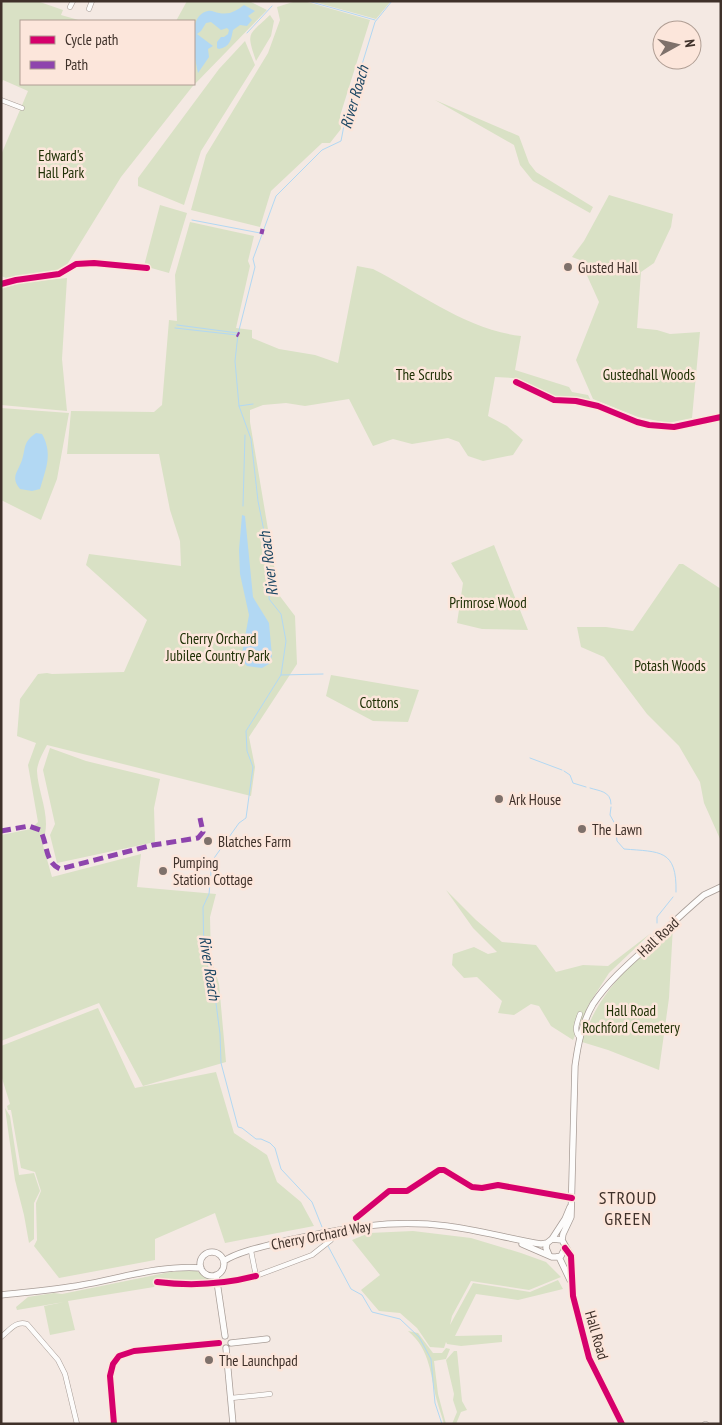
<svg xmlns="http://www.w3.org/2000/svg" width="722" height="1425" font-family="'PT Sans Narrow',sans-serif">
<style>
.green{fill:#d9e1c5}
.water{fill:#b2d8f3}
.lines{fill:none;stroke-linecap:round;stroke-linejoin:round}
.stream{stroke:#b2d8f3;stroke-width:1}
.street-casing{stroke:#a89d97;stroke-width:5.5}
.secondary-casing{stroke:#a89d97;stroke-width:7}
.street{stroke:#fdfcfb;stroke-width:4.5}
.secondary{stroke:#fdfcfb;stroke-width:5.5}
.quiet{stroke:#8e44ad;stroke-width:5;stroke-dasharray:10 5;stroke-linecap:butt}
.cycleway-casing{stroke:#fce6db;stroke-width:9}
.cycleway{stroke:#d6006c;stroke-width:6}
.poi-dot{fill:#7e716b;stroke:#fce6db;stroke-width:2}
.labels{text-anchor:middle;dominant-baseline:central;stroke-width:5;stroke-linejoin:round;paint-order:stroke}
.park-label{font-size:15px;fill:#203106;stroke:#fce6db}
.poi-label{font-size:15px;fill:#3f312a;stroke:#fce6db;text-anchor:start}
.street-label{font-size:15px;fill:#3f312a;stroke:#fce6db}
.water-label{font-size:16px;font-style:italic;fill:#1b4663;stroke:#fce6db}
.quarter-label{font-size:18px;letter-spacing:1px;fill:#3f312a;stroke:#fce6db}
</style>
<rect width="100%" height="100%" fill="#f4e9e3"/>
<path class="green" d="M 1,1 L 37,1 L 63,10 L 61,15 L 82,21 L 21,21 L 21,84 L 194,84 L 194,21 L 176,21 L 187,1 L 249,1 L 267,10 L 192,87 L 121,177 L 65,268 L 55,272 L 6,278 L 1,276 L 1,155 L 28,91 L 3,80 L 1,85 Z
M 296,1 L 304,1 L 370,20 L 340,116 L 341,129 L 330,143 L 322,143 L 271,191 L 260,227 L 191,210 L 206,155 L 268,53 L 280,20 L 277,7 Z
M 311,1 L 391,1 L 376,19 Z
M 270,15 L 274,21 L 271,36 L 256,61 C 246,31 248,36 270,15 Z
M 245,41 L 255,65 L 201,151 L 184,205 L 138,186 L 138,178 L 219,69 Z
M 435,100 L 519,136 L 529,163 L 536,172 L 593,207 L 590,213 L 533,181 L 520,165 L 514,145 Z
M 609,195 L 673,214 L 671,227 L 654,263 L 641,272 L 637,328 L 657,330 L 670,334 L 700,332 L 692,418 L 668,423 L 638,417 L 593,399 L 576,360 L 599,302 L 580,260 L 572,257 L 584,241 Z
M 160,205 L 187,213 L 169,273 L 144,266 Z
M 190,222 L 254,236 L 248,261 L 250,266 L 236,328 L 252,330 L 252,338 L 279,349 L 315,355 L 338,363 L 357,266 L 373,269 C 420,293 467,330 521,336 L 515,370 L 569,387 L 572,392 L 588,395 L 591,401 L 556,397 L 513,378 L 495,377 L 488,416 L 507,426 L 523,440 L 513,455 L 483,461 L 468,456 L 459,442 L 448,438 L 412,444 L 393,439 L 373,446 L 349,399 L 305,406 L 286,403 L 263,405 L 250,410 L 250,422 L 279,595 L 295,616 L 297,664 L 249,737 L 255,767 L 251,796 L 47,745 C 44,751 37,763 37,771 C 38,794 53,820 42,842 L 52,877 L 141,854 L 137,887 L 216,894 L 210,917 L 211,958 L 219,984 L 226,1062 L 143,1086 L 99,1003 L 1,1041 L 1,835 L 31,829 L 38,822 L 28,765 L 36,743 L 17,736 L 20,699 L 38,674 L 47,673 L 52,674 L 124,672 L 147,620 L 86,565 L 89,554 L 181,566 L 180,541 L 170,510 L 159,454 L 67,454 L 71,411 L 154,412 L 162,405 L 169,320 L 177,321 L 175,275 Z
M 67,278 L 62,359 L 67,411 L 1,405 L 1,289 L 24,282 Z
M 1,408 L 69,413 L 57,479 L 41,520 L 1,500 Z
M 494,545 L 528,630 L 482,629 L 457,623 L 463,583 L 451,563 Z
M 679,564 L 683,564 L 721,589 L 721,841 L 704,803 L 700,782 L 679,746 L 647,714 L 604,657 L 581,647 L 577,627 L 606,627 L 633,631 Z
M 331,675 L 419,690 L 408,722 L 373,721 L 326,696 Z
M 50,748 L 86,761 L 160,779 L 154,808 L 155,842 L 57,863 L 50,835 L 55,824 L 43,770 Z
M 446,890 L 476,920 L 502,942 L 536,945 L 556,972 L 583,965 L 608,966 L 651,933 L 609,973 L 589,1004 L 573,1040 L 551,1026 L 539,1006 L 531,1004 L 514,1015 L 498,1013 L 502,1001 L 477,977 L 464,978 L 452,965 L 453,954 L 474,947 L 488,954 L 497,952 L 473,928 Z
M 673,926 L 669,998 L 659,1070 L 608,1050 L 582,1042 C 598,991 634,961 673,926 Z
M 98,1008 L 135,1088 L 216,1072 L 234,1133 L 267,1155 L 277,1182 L 301,1202 L 314,1226 L 225,1243 L 215,1213 L 155,1239 L 155,1260 L 59,1278 L 34,1246 L 37,1240 L 36,1203 L 41,1191 L 35,1172 L 21,1168 L 11,1110 L 8,1110 L 7,1106 L 10,1104 L 1,1075 L 1,1046 Z
M 5,1108 L 10,1116 L 19,1175 L 34,1173 L 40,1191 L 34,1203 L 34,1239 L 29,1243 L 24,1215 L 15,1180 Z
M 413,1231 L 471,1238 L 521,1253 L 546,1262 L 561,1277 L 529,1290 L 471,1281 L 452,1316 L 450,1325 L 473,1283 L 530,1292 L 558,1280 L 563,1289 L 518,1300 L 476,1294 L 455,1336 L 502,1335 L 502,1342 L 461,1346 L 447,1344 L 446,1342 L 444,1348 L 430,1347 L 417,1328 L 400,1313 L 379,1311 L 361,1290 L 380,1275 L 352,1240 L 369,1233 Z
M 196,1270 L 203,1276 L 210,1277 L 212,1286 L 181,1286 L 178,1283 L 158,1280 L 154,1287 L 68,1301 L 75,1330 L 50,1335 L 44,1306 L 64,1302 L 17,1310 L 16,1307 L 28,1297 L 54,1293 L 62,1294 L 170,1272 Z
M 408,1331 L 418,1333 L 433,1353 L 442,1353 L 446,1348 L 450,1349 L 446,1359 L 434,1361 L 438,1394 L 446,1424 L 444,1424 C 442,1416 439,1409 437,1401 C 430,1375 431,1350 408,1331 Z
M 454,1351 L 457,1351 L 462,1401 L 467,1410 L 461,1412 L 456,1424 L 452,1424 L 457,1412 L 453,1400 L 454,1394 L 446,1360 Z"/>
<path class="water" d="M 244,5 L 255,11 L 248,16 L 252,20 L 247,26 L 240,25 L 233,30 C 231,40 230,47 219,49 L 217,48 L 217,42 L 221,37 L 224,37 L 228,34 L 229,30 L 227,28 L 221,30 L 211,22 L 206,23 L 201,31 L 197,34 L 213,46 L 208,49 L 209,57 L 198,73 C 195,58 185,16 208,11 C 212,10 215,13 219,13 C 230,15 236,11 244,5 Z
M 36,433 L 42,434 C 53,454 46,468 40,489 L 32,491 L 20,489 C 10,477 18,472 22,460 C 26,447 23,442 36,433 Z
M 242,515 L 245,516 L 253,597 L 269,623 L 272,656 L 269,664 L 262,668 L 247,666 L 241,659 L 249,615 L 240,574 L 239,550 Z"/>
<g class="lines">
<path class="stream" d="M 308,1 L 375,20
M 247,33 L 272,6
M 192,220 L 260,233
M 177,325 L 238,333
M 175,328 L 237,335
M 239,406 L 253,404
M 243,506 L 245,435
M 281,675 L 323,674
M 530,758 L 562,770
M 564,771 L 570,775 L 573,783 L 586,787
M 590,788 C 599,791 611,791 611,804
M 611,807 L 610,815 L 615,824 L 617,841 L 624,849 C 660,852 677,849 676,892
M 657,923 L 657,917 L 673,897
M 322,1227 L 312,1202 L 281,1169 L 275,1148 L 270,1143 L 261,1139 L 256,1139 L 242,1128 L 238,1127 L 221,1063 L 220,1034 L 213,980 L 204,954 L 203,907 L 209,894 L 212,861 L 239,823 L 246,818 L 253,767 L 247,751 L 246,731 L 281,675 L 286,641 L 281,614 L 269,599 L 270,575 L 265,559 L 267,546 L 258,501 L 251,439 L 239,406 L 235,361 L 238,334 L 255,267 L 253,259 L 276,196 L 322,150 L 341,141 L 345,120 L 375,22 L 392,1
M 328,1246 L 351,1289 L 362,1295 L 372,1312 L 400,1319 L 419,1337 L 431,1359 L 435,1403 L 442,1424"/>
<g class="street-casing">
<path id="street" d="M 70,7 L 73,1
M 89,9 L 92,1
M 1,100 L 22,108
M 1,284 L 16,280 L 59,274 L 76,264 L 94,263 L 147,268
M 516,382 L 554,400 L 576,401 L 598,406 L 637,422 L 649,425 L 674,427 L 721,417
M 580,1038 C 573,1031 577,1023 580,1014
M 356,1218 L 389,1191 L 407,1191 L 439,1170 L 444,1170 L 472,1187 L 482,1188 L 498,1185 L 572,1198
M 251,1251 L 256,1276 L 312,1255 L 331,1240
M 157,1282 C 189,1286 225,1284 256,1276
M 1,1337 C 9,1331 16,1320 27,1324 L 58,1360 L 65,1374 L 77,1424
M 231,1398 L 270,1394
M 705,1424 L 706,1424"/>
</g>
<g class="secondary-casing">
<path id="secondary" d="M 552,1239 L 562,1240 L 571,1256 L 573,1296 L 589,1358 L 622,1424
M 562,1240 L 563,1234 L 571,1217 L 575,1066 C 578,1044 582,1023 593,1004 C 607,983 626,966 645,949 C 665,930 684,912 704,895 L 721,887
M 522,1244 L 552,1257 L 556,1257 L 561,1256 L 565,1248
M200 1264a12 12 0 1 1 24 0a12 12 0 1 1-24 0Z
M 549,1255 L 546,1248 L 547,1243 L 552,1239 L 565,1219 L 570,1207
M 559,1257 L 570,1280
M 224,1261 C 239,1251 270,1245 289,1240 C 343,1228 391,1219 447,1226 C 479,1230 510,1239 541,1244 L 547,1243
M 216,1275 L 225,1336
M 1,1295 C 28,1292 56,1290 82,1285 C 121,1278 161,1265 201,1268
M 231,1343 L 267,1339
M 226,1348 L 233,1424
M 114,1424 L 110,1376 L 113,1364 L 119,1356 L 134,1351 L 219,1343"/>
</g>
<use href="#street" class="street"/>
<use href="#secondary" class="secondary"/>
<path class="quiet" d="M 260,231 L 264,232
M 237,334 L 239,335
M 1,831 L 29,826 L 40,830 C 48,843 44,862 60,869 L 153,845 L 198,838 L 203,832 L 200,818"/>
<g class="cycleway-casing">
<path id="cycleway" d="M 1,284 L 16,280 L 59,274 L 76,264 L 94,263 L 147,268
M 516,382 L 554,400 L 576,401 L 598,406 L 637,422 L 649,425 L 674,427 L 721,417
M 356,1218 L 389,1191 L 407,1191 L 439,1170 L 444,1170 L 472,1187 L 482,1188 L 498,1185 L 572,1198
M 565,1248 L 571,1256 L 573,1296 L 589,1358 L 622,1424
M 157,1282 C 189,1286 225,1284 256,1276
M 114,1424 L 110,1376 L 113,1364 L 119,1356 L 134,1351 L 219,1343"/>
</g>
<use href="#cycleway" class="cycleway"/>
</g>
<g class="poi-dot">
<circle cx="568" cy="267" r="5"/>
<circle cx="499" cy="799" r="5"/>
<circle cx="582" cy="829" r="5"/>
<circle cx="208" cy="841" r="5"/>
<circle cx="163" cy="871" r="5"/>
<circle cx="209" cy="1360" r="5"/>
</g>
<g class="labels">
<g class="park-label">
<text x="61" y="155">Edward's<tspan x="61" dy="17">Hall Park</tspan></text>
<text x="424" y="374">The Scrubs</text>
<text x="649" y="374">Gustedhall Woods</text>
<text x="488" y="602">Primrose Wood</text>
<text x="218" y="638">Cherry Orchard<tspan x="218" dy="17">Jubilee Country Park</tspan></text>
<text x="670" y="665">Potash Woods</text>
<text x="379" y="702">Cottons</text>
<text x="631" y="1010">Hall Road<tspan x="631" dy="17">Rochford Cemetery</tspan></text>
</g>
<g class="poi-label">
<text x="578" y="267">Gusted Hall</text>
<text x="509" y="799">Ark House</text>
<text x="592" y="829">The Lawn</text>
<text x="218" y="841">Blatches Farm</text>
<text x="173" y="862">Pumping<tspan x="173" dy="17">Station Cottage</tspan></text>
<text x="219" y="1360">The Launchpad</text>
</g>
<g class="street-label">
<text transform="translate(658 937) rotate(-43)">Hall Road</text>
<text transform="translate(321 1235) rotate(-11)">Cherry Orchard Way</text>
<text transform="translate(597 1335) rotate(74)">Hall Road</text>
</g>
<g class="water-label">
<text transform="translate(354 97) rotate(-74)">River Roach</text>
<text transform="translate(268 564) rotate(-97)">River Roach</text>
<text transform="translate(210 968) rotate(81)">River Roach</text>
</g>
<g class="quarter-label">
<text x="628" y="1197">STROUD<tspan x="628" dy="21">GREEN</tspan></text>
</g>
</g>
<rect width="722" height="1425" fill="none" stroke="#3f312a" stroke-width="5"/>
<rect x="20" y="20" width="175" height="65" fill="#fce6db" stroke="#b09e94"/>
<rect x="30" y="36" width="25" height="8" fill="#d6006c" stroke="#b09e94"/>
<text x="65" y="45" font-size="15" fill="#3f312a">Cycle path</text>
<rect x="30" y="61" width="25" height="8" fill="#8e44ad" stroke="#b09e94"/>
<text x="65" y="70" font-size="15" fill="#3f312a">Path</text>
<g transform="translate(677 45) rotate(82)"><circle r="24" fill="#fce6db" stroke="#b09e94"/>
<path d="M0-4L9 19L0 12L-9 19Z" fill="#7e716b"/>
<text y="-8" font-size="14" font-weight="bold" text-anchor="middle" fill="#3f312a">N</text>
</g>
</svg>
